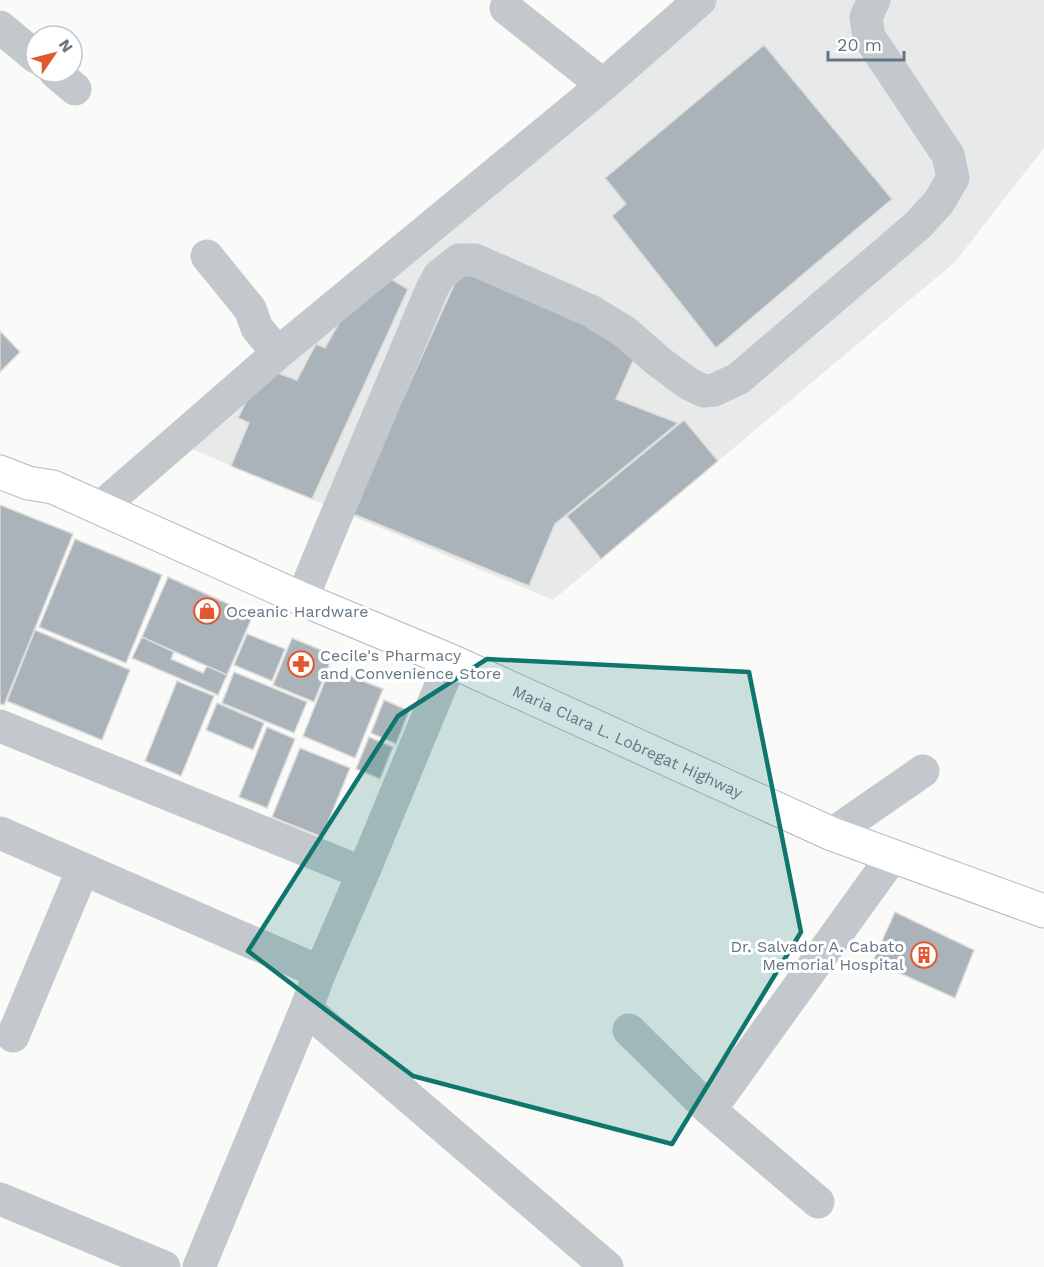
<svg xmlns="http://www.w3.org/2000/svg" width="1044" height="1267" font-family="'Work Sans',sans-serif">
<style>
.built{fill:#e8e9e9}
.building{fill:#aab3b9;stroke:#dcdcda;stroke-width:1.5}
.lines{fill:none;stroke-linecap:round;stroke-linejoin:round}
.highway-casing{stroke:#b4b9bd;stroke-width:35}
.minor{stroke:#c3c8cc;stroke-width:33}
.highway{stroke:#fff;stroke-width:33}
.marked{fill:#0f766e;fill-opacity:0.2;stroke:#0f766e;stroke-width:4.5;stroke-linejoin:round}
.labels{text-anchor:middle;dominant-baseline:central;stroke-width:6;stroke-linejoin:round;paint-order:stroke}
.poi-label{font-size:16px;fill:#657683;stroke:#fff;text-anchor:start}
.street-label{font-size:16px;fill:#657683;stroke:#fff}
</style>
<rect width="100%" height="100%" fill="#fafaf8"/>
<path class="built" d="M 688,0 L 1044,0 L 1044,148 L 955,262 L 553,600 L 170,440 Z"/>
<path class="building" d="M 764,45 L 892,199 L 716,348 L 612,216 L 626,204 L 605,178 Z
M 464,263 L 611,326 L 636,354 L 616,399 L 678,423 L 555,524 L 529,586 L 351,513 Z
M 384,275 L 408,289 L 312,499 L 231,466 L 249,423 L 238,418 L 263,368 L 297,380 L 316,344 L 325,348 L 348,307 Z
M 0,331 L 20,352 L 0,372 Z
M 684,420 L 718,461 L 601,559 L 567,516 Z
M 0,505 L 73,534 L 4,705 L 0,704 Z
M 75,539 L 162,575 L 126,663 L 39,627 Z
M 168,577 L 253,615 L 227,675 L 142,637 Z
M 35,630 L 130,670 L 102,740 L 7,701 Z
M 247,634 L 285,649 L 272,681 L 234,665 Z
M 142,637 L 174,652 L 171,659 L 203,673 L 207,666 L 227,675 L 218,695 L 132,658 Z
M 292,638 L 333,655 L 314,702 L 273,685 Z
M 330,668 L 383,689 L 355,758 L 303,736 Z
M 234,672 L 307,702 L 294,733 L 222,703 Z
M 177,681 L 214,696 L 181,776 L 145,761 Z
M 384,700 L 409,711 L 396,744 L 371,733 Z
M 217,703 L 264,723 L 253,750 L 206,730 Z
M 267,727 L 295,739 L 267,808 L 239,797 Z
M 369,737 L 393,747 L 380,779 L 356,769 Z
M 300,748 L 350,768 L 322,837 L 272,817 Z
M 895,912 L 974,950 L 955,998 L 873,961 Z"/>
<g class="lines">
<g class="highway-casing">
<g id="highway">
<path id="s1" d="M 0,472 L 28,483 L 53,487 L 302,599 L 451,661 L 832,834 L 1044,911"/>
</g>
</g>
<path class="minor" d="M 506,8 L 603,85
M 0,27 L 36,57
M 55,72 L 75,89
M 207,256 L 250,309 L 257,328 L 278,353
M 100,508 L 278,353 L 603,85 L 700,0
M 302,599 L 334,521 L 432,289 L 439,276 L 459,260 L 475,260 L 591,311 L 625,332 L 658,361 L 689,384 L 704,391 L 714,390 L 738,379 L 918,225 L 939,202 L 953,178 L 948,155 L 869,37 L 866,17 L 874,0
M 0,726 L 363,873
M 0,833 L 320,972
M 832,834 L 923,771
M 306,1009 L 607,1267
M 629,1030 L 710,1110
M 13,1036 L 83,869
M 0,1199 L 164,1267
M 818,1202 L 710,1110 L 892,857
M 199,1267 L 306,1009 L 320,972 L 363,873 L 451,661"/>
<use href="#highway" class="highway"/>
</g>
<path class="marked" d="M 487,659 L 749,672 L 801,932 L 672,1144 L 413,1076 L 248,951 L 398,716 Z"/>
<defs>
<g id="shop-ring" transform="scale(1.35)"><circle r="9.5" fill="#fff" stroke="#e4572e" stroke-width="1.5"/><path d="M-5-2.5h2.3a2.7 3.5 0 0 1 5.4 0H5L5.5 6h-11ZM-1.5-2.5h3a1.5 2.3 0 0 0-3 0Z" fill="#e4572e"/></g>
<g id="pharmacy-ring" transform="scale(1.35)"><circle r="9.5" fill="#fff" stroke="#e4572e" stroke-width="1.5"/><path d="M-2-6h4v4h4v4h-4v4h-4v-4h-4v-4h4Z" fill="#e4572e"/></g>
<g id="building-ring" transform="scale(1.35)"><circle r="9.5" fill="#fff" stroke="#e4572e" stroke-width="1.5"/><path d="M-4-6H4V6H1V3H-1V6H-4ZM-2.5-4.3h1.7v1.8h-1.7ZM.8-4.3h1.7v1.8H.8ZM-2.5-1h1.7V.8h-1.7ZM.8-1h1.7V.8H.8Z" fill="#e4572e"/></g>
</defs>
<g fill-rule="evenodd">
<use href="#shop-ring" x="207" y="611"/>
<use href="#pharmacy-ring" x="301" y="664"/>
<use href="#building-ring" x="924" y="955"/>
</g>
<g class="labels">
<g class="poi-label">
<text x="226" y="611">Oceanic Hardware</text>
<text x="320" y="655">Cecile's Pharmacy<tspan x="320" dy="18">and Convenience Store</tspan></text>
<text x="904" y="946" text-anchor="end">Dr. Salvador A. Cabato<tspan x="904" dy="18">Memorial Hospital</tspan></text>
</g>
<g class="street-label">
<text stroke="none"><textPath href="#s1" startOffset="684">Maria Clara L. Lobregat Highway</textPath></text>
</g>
</g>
<g transform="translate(54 54) rotate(55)"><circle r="28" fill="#ffffff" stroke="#c1c8cd" stroke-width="1.5"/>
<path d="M0-4.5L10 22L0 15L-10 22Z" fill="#e4572e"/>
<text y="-9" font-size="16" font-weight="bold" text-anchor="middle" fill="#657683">N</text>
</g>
<path d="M828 51v9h76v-9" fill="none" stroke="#657683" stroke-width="3"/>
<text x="837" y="51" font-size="18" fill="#657683" stroke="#ffffff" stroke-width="4.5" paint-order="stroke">20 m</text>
</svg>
